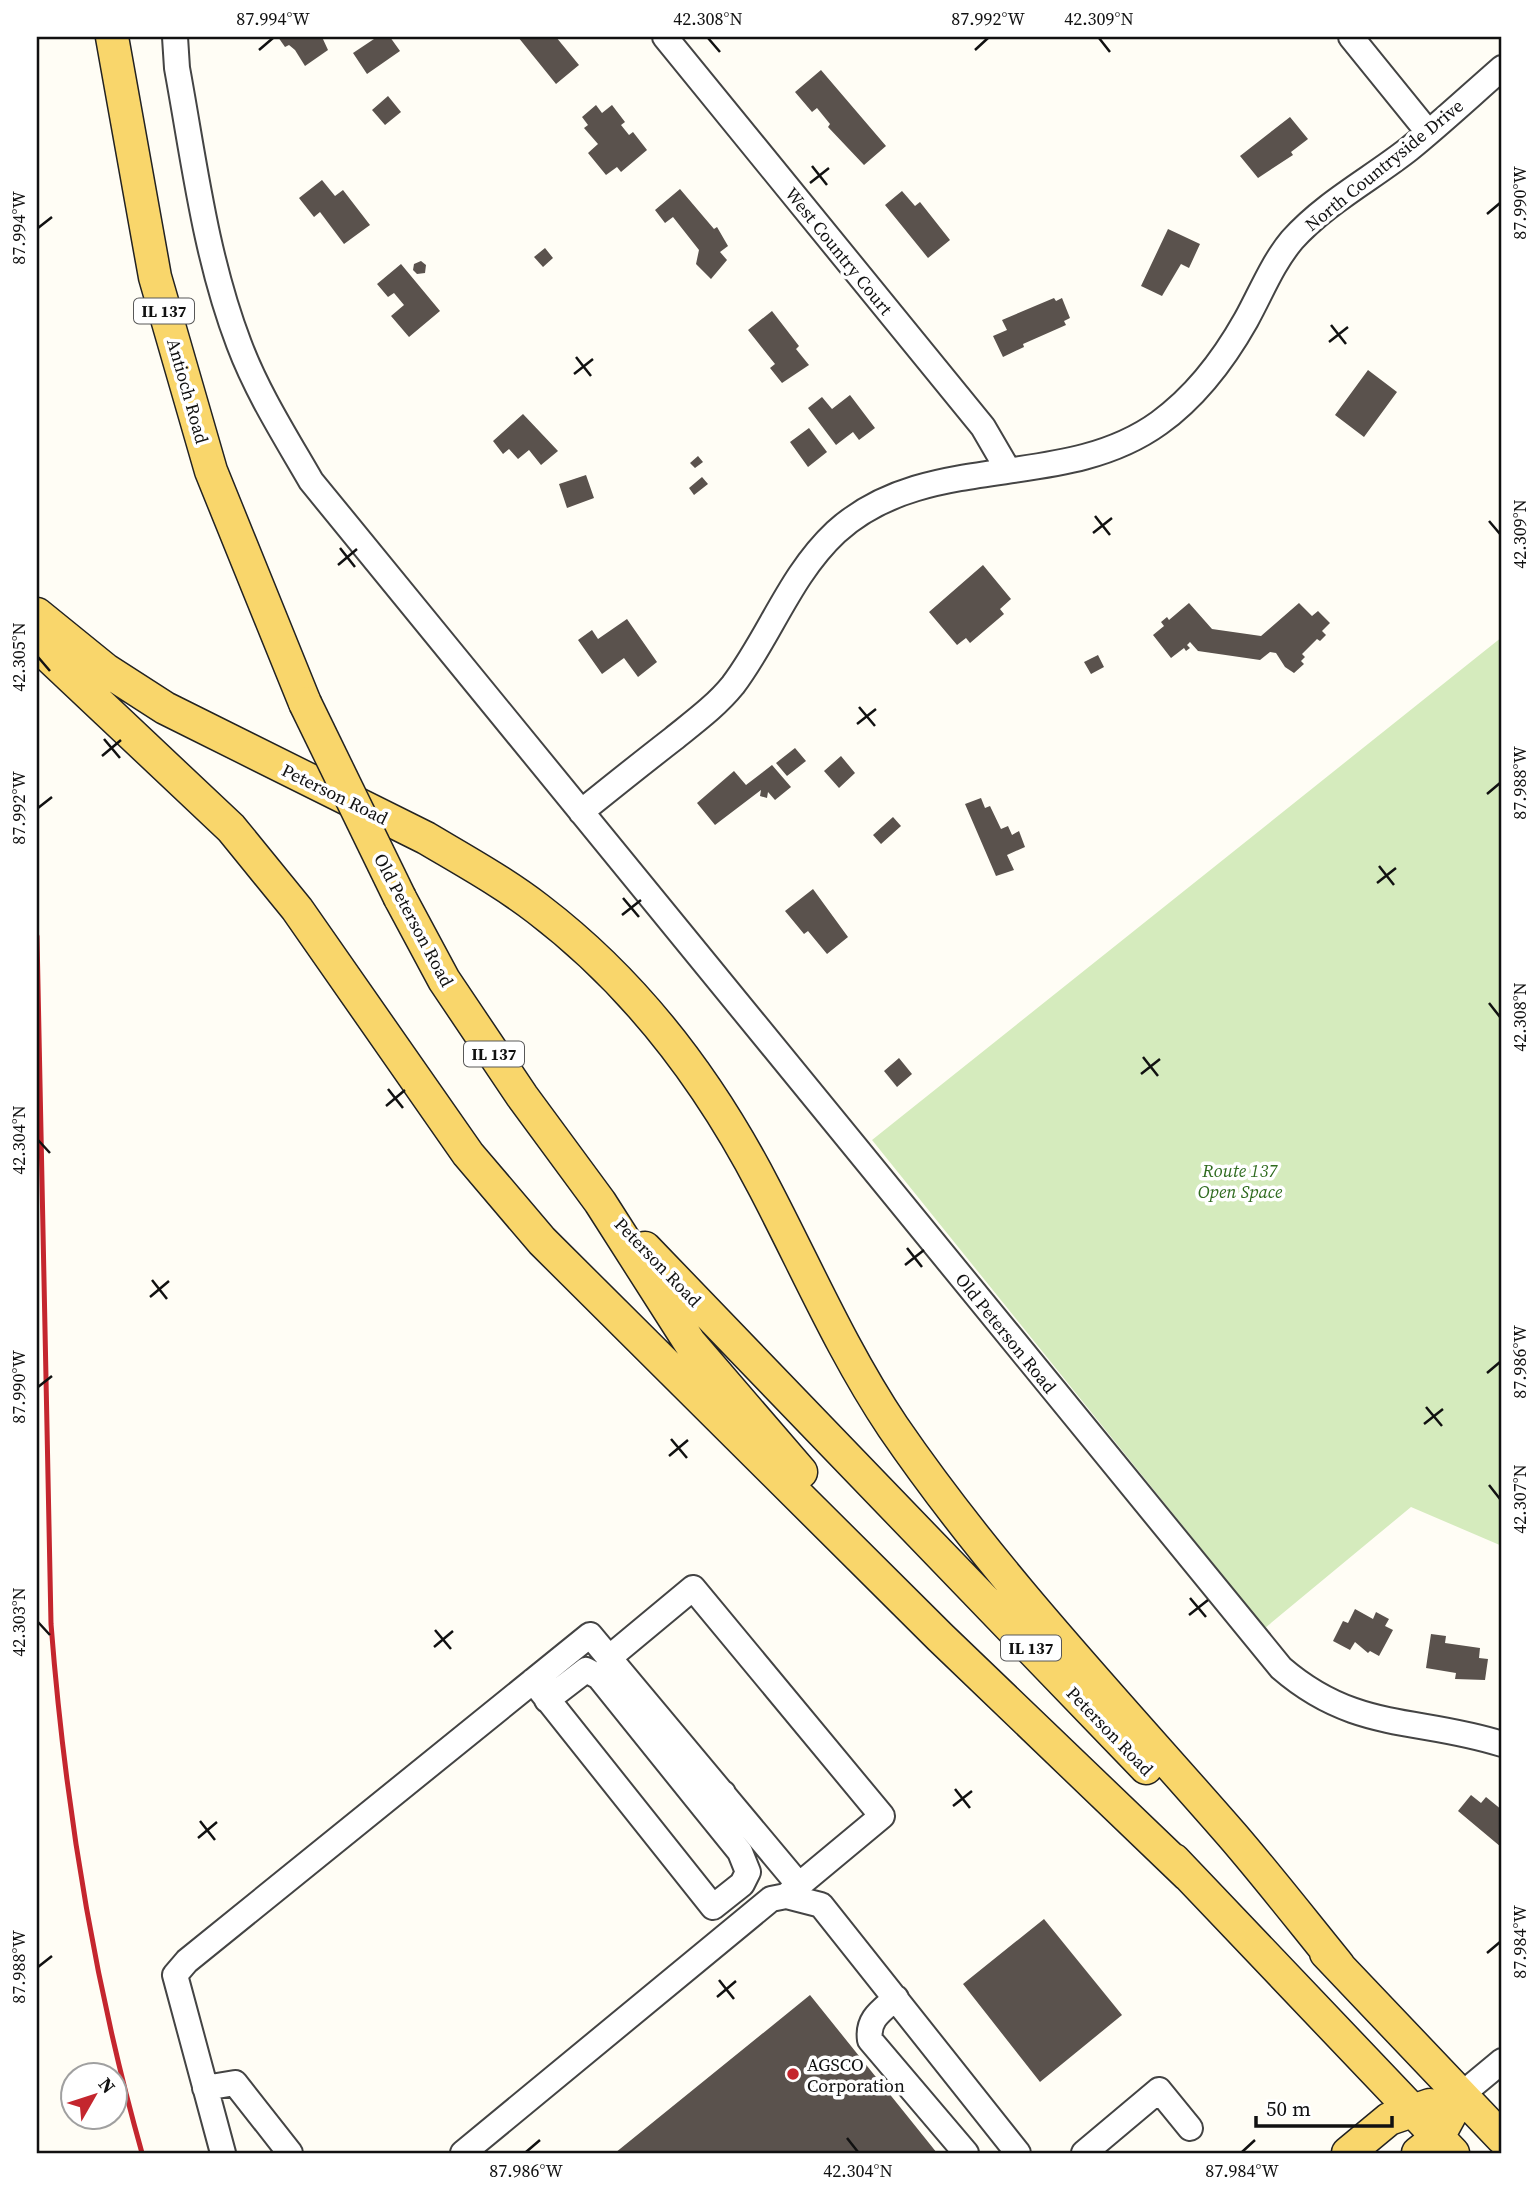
<svg xmlns="http://www.w3.org/2000/svg" width="1539" height="2190" font-family="'Source Serif 4',serif">
<style>
.green{fill:#d5ebbd}
.building{fill:#5a524d}
.lines{fill:none;stroke-linecap:round;stroke-linejoin:round}
.minor-casing{stroke:#444;stroke-width:28}
.major-casing{stroke:#222;stroke-width:35}
.minor{stroke:#fff;stroke-width:24}
.major{stroke:#f9d66b;stroke-width:32}
.rail{stroke:#c4262e;stroke-width:5}
.major-bridge-casing{stroke:#222;stroke-width:35;stroke-linecap:butt}
.major-bridge{stroke:#f9d66b;stroke-width:32}
.ticks{fill:none;stroke:#111;stroke-width:2.5}
.poi-dot{fill:#c4262e;stroke:#fff;stroke-width:2.5}
.labels{text-anchor:middle;dominant-baseline:central;stroke-width:7;stroke-linejoin:round;paint-order:stroke}
.shield{fill:#fff;stroke:#585858;stroke-width:2}
.shield-label{font-size:16px;font-weight:bold;fill:#111}
.street-label{font-size:18px;fill:#111;stroke:#fff}
.park-label{font-size:18px;font-style:italic;fill:#2f6b1f;stroke:#fff}
.poi-label{font-size:18px;fill:#111;stroke:#fff;text-anchor:start}
.neatline{fill:none;stroke:#111;stroke-width:2.5}
.ticks-label{font-size:18px;text-anchor:middle;fill:#111}
</style>
<rect width="100%" height="100%" fill="#fffdf5"/>
<path class="green" d="M 1502,637 L 1502,1546 L 1411,1507 L 1265,1628 L 872,1140 Z"/>
<path class="building" d="M 278,37 L 322,37 L 328,50 L 305,66 L 295,50 L 289,45 L 285,47 Z
M 377,37 L 390,37 L 400,51 L 367,74 L 353,53 Z
M 518,37 L 556,37 L 579,65 L 556,84 Z
M 821,70 L 886,146 L 864,165 L 828,127 L 830,124 L 817,108 L 812,112 L 795,92 Z
M 388,96 L 401,112 L 385,125 L 372,110 Z
M 596,105 L 602,113 L 612,105 L 625,122 L 621,125 L 629,135 L 633,132 L 647,150 L 621,172 L 617,167 L 606,175 L 588,153 L 598,144 L 584,128 L 588,125 L 582,117 Z
M 1290,117 L 1308,139 L 1291,152 L 1293,155 L 1258,178 L 1240,156 Z
M 322,180 L 335,196 L 343,190 L 370,225 L 344,244 L 320,212 L 314,217 L 299,198 Z
M 680,189 L 714,229 L 717,227 L 728,246 L 720,252 L 727,260 L 711,279 L 696,264 L 699,250 L 673,217 L 665,223 L 655,210 Z
M 902,191 L 915,206 L 920,202 L 950,240 L 928,258 L 885,205 Z
M 1168,229 L 1200,244 L 1189,268 L 1181,264 L 1162,296 L 1141,286 Z
M 545,248 L 553,258 L 543,267 L 534,257 Z
M 421,261 L 426,265 L 425,273 L 417,274 L 413,270 L 414,264 Z
M 401,264 L 440,311 L 409,337 L 391,316 L 404,305 L 394,293 L 388,297 L 377,284 Z
M 1054,298 L 1056,301 L 1062,298 L 1070,318 L 1064,321 L 1066,325 L 1023,344 L 1024,347 L 1003,357 L 993,336 L 1007,330 L 1002,320 Z
M 772,311 L 799,346 L 796,349 L 809,365 L 782,383 L 770,368 L 775,364 L 748,330 Z
M 1368,370 L 1397,392 L 1364,437 L 1335,415 Z
M 850,395 L 875,428 L 859,440 L 853,432 L 836,445 L 808,408 L 822,397 L 832,409 Z
M 523,414 L 558,451 L 541,465 L 529,450 L 518,459 L 509,449 L 503,454 L 493,441 Z
M 809,428 L 827,452 L 808,467 L 790,442 Z
M 698,456 L 703,462 L 695,468 L 690,463 Z
M 586,475 L 594,498 L 567,508 L 559,484 Z
M 702,477 L 708,484 L 694,495 L 689,488 Z
M 983,565 L 1011,599 L 1000,609 L 1004,614 L 970,643 L 966,638 L 957,645 L 929,612 Z
M 1189,603 L 1212,629 L 1261,636 L 1299,603 L 1312,616 L 1318,611 L 1330,623 L 1322,631 L 1326,635 L 1320,641 L 1317,639 L 1302,654 L 1305,657 L 1301,661 L 1304,664 L 1294,673 L 1285,667 L 1276,653 L 1270,652 L 1260,660 L 1198,651 L 1190,642 L 1187,645 L 1190,648 L 1186,651 L 1184,648 L 1171,658 L 1153,635 L 1164,626 L 1161,622 L 1167,617 L 1169,620 Z
M 627,619 L 657,662 L 638,677 L 624,658 L 602,674 L 578,640 L 592,630 L 598,639 Z
M 1098,655 L 1104,667 L 1091,674 L 1084,662 Z
M 795,748 L 806,761 L 787,776 L 776,763 Z
M 841,756 L 855,773 L 839,788 L 824,771 Z
M 772,765 L 791,787 L 775,800 L 768,792 L 767,798 L 760,796 L 761,790 L 715,825 L 697,803 L 734,771 L 746,785 Z
M 981,798 L 985,808 L 990,806 L 1001,829 L 1008,826 L 1012,835 L 1019,831 L 1025,847 L 1007,855 L 1014,870 L 996,876 L 965,804 Z
M 893,817 L 901,826 L 881,844 L 873,835 Z
M 813,889 L 848,937 L 827,954 L 808,931 L 804,934 L 785,911 Z
M 899,1058 L 912,1074 L 897,1087 L 884,1071 Z
M 1355,1609 L 1373,1619 L 1376,1612 L 1389,1619 L 1385,1626 L 1393,1630 L 1379,1656 L 1370,1651 L 1368,1653 L 1355,1642 L 1350,1650 L 1333,1641 L 1343,1621 L 1348,1623 Z
M 1431,1634 L 1446,1636 L 1445,1643 L 1480,1648 L 1479,1658 L 1488,1659 L 1485,1680 L 1455,1679 L 1456,1673 L 1426,1668 Z
M 1471,1795 L 1481,1803 L 1486,1797 L 1502,1810 L 1501,1847 L 1458,1811 Z
M 1044,1919 L 1122,2015 L 1040,2082 L 963,1984 Z
M 810,1995 L 937,2153 L 615,2153 Z"/>
<g class="lines">
<g class="minor-casing">
<path id="minor" d="M 175,37 L 177,68 C 194,160 205,255 239,344 C 257,392 285,436 311,481 L 1281,1668 C 1355,1732 1417,1717 1502,1744
M 665,37 L 983,427 L 1008,470
M 1351,37 L 1428,132
M 581,812 C 612,787 642,763 673,739 C 694,722 716,706 733,685 C 770,636 790,575 836,532 C 927,449 1062,493 1159,423 C 1195,397 1224,359 1246,320 C 1261,293 1272,264 1292,240 C 1325,203 1371,179 1409,149 C 1441,123 1471,95 1502,68
M 610,1657 L 693,1588 L 882,1816 L 787,1895
M 533,1681 L 713,1907 L 742,1884 L 748,1872 L 740,1852 L 706,1810 L 723,1793
M 547,1700 L 586,1670 L 599,1677 L 706,1810
M 896,1998 C 881,2011 867,2019 870,2040 L 966,2153
M 205,2088 L 235,2083 L 290,2153
M 1461,2095 L 1502,2061
M 223,2153 L 175,1975 L 187,1961 L 590,1635 L 799,1885
M 463,2153 L 771,1899 L 786,1896 L 821,1905 L 1018,2153
M 1084,2153 L 1159,2090 L 1190,2128"/>
</g>
<g class="major-casing">
<path id="major" d="M 112,37 L 155,277 L 211,471 L 305,703
M 37,614 L 106,670 L 165,708 L 426,838 C 463,860 503,882 538,909 C 635,983 708,1079 764,1187 C 806,1267 842,1351 893,1427 C 993,1573 1116,1702 1232,1835 C 1269,1878 1304,1923 1339,1966
M 37,645 L 231,828 L 297,909 L 468,1154 L 542,1241 L 940,1637 L 1188,1875
M 400,898 L 444,980 L 522,1096 L 600,1202 L 690,1343 L 801,1472
M 645,1248 L 1146,1768
M 1174,1860 L 1453,2153
M 1326,1953 L 1502,2138
M 1348,2153 L 1389,2119 L 1430,2105
M 1418,2153 L 1438,2137 L 1461,2095"/>
</g>
<use href="#minor" class="minor"/>
<use href="#major" class="major"/>
<path class="rail" d="M 37,936 L 51,1624 C 65,1804 93,1979 142,2153"/>
<g class="major-bridge-casing">
<path id="major-bridge" d="M 305,703 L 400,898"/>
</g>
<use href="#major-bridge" class="major-bridge"/>
</g>
<path class="ticks" d="M 708,38 L 720,52M 1099,38 L 1110,52M 259,50 L 273,38M 975,50 L 988,38M 812,166 L 827,185M 810,183 L 829,168M 1487,214 L 1500,203M 38,228 L 52,217M 1331,325 L 1346,344M 1329,342 L 1348,327M 576,357 L 591,376M 574,374 L 593,359M 1095,516 L 1110,535M 1489,521 L 1500,534M 1093,533 L 1112,518M 340,548 L 355,567M 338,565 L 357,549M 38,657 L 50,671M 859,707 L 875,726M 857,724 L 876,709M 104,739 L 120,758M 102,756 L 121,740M 1487,794 L 1500,783M 38,808 L 52,797M 1379,866 L 1394,885M 1377,883 L 1396,868M 623,898 L 639,917M 622,915 L 641,900M 1489,1003 L 1500,1017M 1143,1057 L 1158,1076M 1141,1074 L 1160,1059M 388,1089 L 403,1108M 386,1106 L 405,1090M 38,1140 L 50,1153M 907,1248 L 922,1267M 905,1265 L 924,1250M 152,1280 L 167,1299M 150,1297 L 169,1281M 1487,1373 L 1500,1362M 38,1387 L 52,1376M 1426,1407 L 1442,1426M 1424,1424 L 1443,1409M 671,1439 L 687,1458M 669,1456 L 688,1440M 1489,1485 L 1500,1499M 1190,1598 L 1206,1617M 1189,1615 L 1208,1600M 38,1622 L 50,1635M 435,1630 L 451,1649M 434,1647 L 453,1631M 955,1789 L 970,1808M 953,1806 L 972,1791M 200,1821 L 215,1840M 198,1838 L 217,1822M 1487,1953 L 1500,1942M 38,1967 L 52,1956M 719,1980 L 734,1999M 717,1997 L 736,1981M 847,2138 L 858,2152M 526,2152 L 540,2140M 1242,2152 L 1255,2140"/>
<circle class="poi-dot" cx="793" cy="2074" r="7"/>
<g class="labels">
<g class="shield">
<rect x="134" y="298.5" width="60" height="25" rx="5"/>
<rect x="464" y="1041.5" width="60" height="25" rx="5"/>
<rect x="1001" y="1635.5" width="60" height="25" rx="5"/>
</g>
<g class="shield-label">
<text x="164" y="311">IL 137</text>
<text x="494" y="1054">IL 137</text>
<text x="1031" y="1648">IL 137</text>
</g>
<g class="street-label">
<text transform="translate(1384 165) rotate(-39)">North Countryside Drive</text>
<text transform="translate(839 251) rotate(51)">West Country Court</text>
<text transform="translate(188 391) rotate(74)">Antioch Road</text>
<text transform="translate(335 794) rotate(26)">Peterson Road</text>
<text transform="translate(414 920) rotate(62)">Old Peterson Road</text>
<text transform="translate(658 1262) rotate(46)">Peterson Road</text>
<text transform="translate(1006 1333) rotate(51)">Old Peterson Road</text>
<text transform="translate(1110 1731) rotate(46)">Peterson Road</text>
</g>
<g class="park-label">
<text x="1240" y="1170">Route 137<tspan x="1240" dy="21">Open Space</tspan></text>
</g>
<g class="poi-label">
<text x="807" y="2064">AGSCO<tspan x="807" dy="21">Corporation</tspan></text>
</g>
</g>
<rect width="1539" height="2190" fill="none" stroke="#ffffff" stroke-width="77"/>
<g transform="translate(94 2096) rotate(51)"><circle r="33" fill="#ffffff" stroke="#a0a0a0" stroke-width="2"/>
<path d="M0-5L12 26L0 18L-12 26Z" fill="#c4262e"/>
<text y="-10" font-size="19" font-weight="bold" text-anchor="middle" fill="#111111">N</text>
</g>
<path d="M1256 2116v10h136v-10" fill="none" stroke="#111111" stroke-width="3.5"/>
<text x="1266" y="2116" font-size="21" fill="#111111" stroke="#ffffff" stroke-width="5" paint-order="stroke">50 m</text>
<rect x="38" y="38" width="1462" height="2114" class="neatline"/>
<g class="ticks-label">
<text x="273" y="25">87.994°W</text>
<text x="708" y="25">42.308°N</text>
<text x="988" y="25">87.992°W</text>
<text x="1099" y="25">42.309°N</text>
<text transform="translate(1520 203) rotate(-90)" y="6">87.990°W</text>
<text transform="translate(19 228) rotate(-90)" y="6">87.994°W</text>
<text transform="translate(1520 534) rotate(-90)" y="6">42.309°N</text>
<text transform="translate(19 657) rotate(-90)" y="6">42.305°N</text>
<text transform="translate(1520 783) rotate(-90)" y="6">87.988°W</text>
<text transform="translate(19 808) rotate(-90)" y="6">87.992°W</text>
<text transform="translate(1520 1017) rotate(-90)" y="6">42.308°N</text>
<text transform="translate(19 1140) rotate(-90)" y="6">42.304°N</text>
<text transform="translate(1520 1362) rotate(-90)" y="6">87.986°W</text>
<text transform="translate(19 1387) rotate(-90)" y="6">87.990°W</text>
<text transform="translate(1520 1499) rotate(-90)" y="6">42.307°N</text>
<text transform="translate(19 1622) rotate(-90)" y="6">42.303°N</text>
<text transform="translate(1520 1942) rotate(-90)" y="6">87.984°W</text>
<text transform="translate(19 1967) rotate(-90)" y="6">87.988°W</text>
<text x="526" y="2177">87.986°W</text>
<text x="858" y="2177">42.304°N</text>
<text x="1242" y="2177">87.984°W</text>
</g>
</svg>
